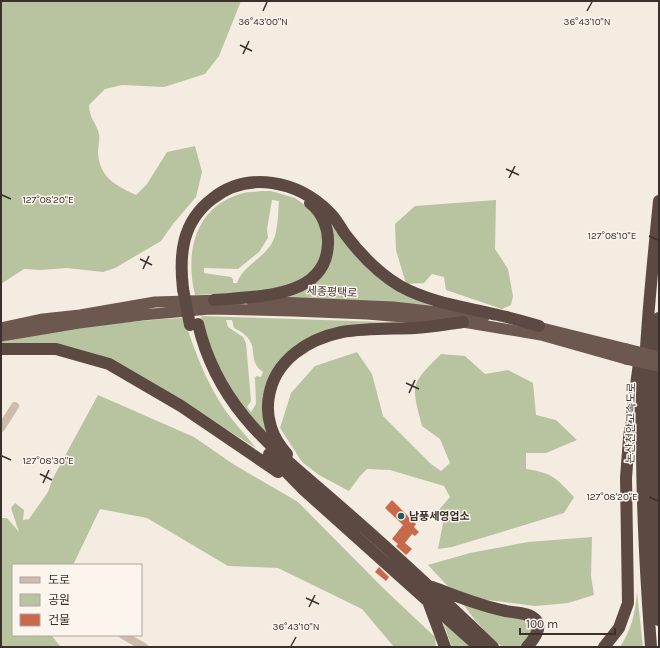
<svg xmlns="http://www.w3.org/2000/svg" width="660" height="648" font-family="Karla,'Noto Sans KR',sans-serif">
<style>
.green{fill:#b8c4a0;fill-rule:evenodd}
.building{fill:#c8694b}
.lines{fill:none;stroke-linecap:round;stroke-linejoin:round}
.minor{stroke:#cdbbac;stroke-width:8}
.trunk{stroke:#6c584f;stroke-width:11}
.motorway{stroke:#5c4a42;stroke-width:12}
.trunk-bridge{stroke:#6c584f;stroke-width:11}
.motorway-bridge{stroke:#5c4a42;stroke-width:12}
.ticks{fill:none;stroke:#3b302b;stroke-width:1.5}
.poi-dot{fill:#1f5a5e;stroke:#fbf5ee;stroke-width:1.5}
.labels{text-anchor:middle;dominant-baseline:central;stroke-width:3;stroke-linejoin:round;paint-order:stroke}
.street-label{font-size:11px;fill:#3b302b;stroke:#fbf5ee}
.poi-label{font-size:11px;font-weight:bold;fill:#3b302b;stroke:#fbf5ee;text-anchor:start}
.ticks-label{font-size:10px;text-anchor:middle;fill:#3b302b;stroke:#fbf5ee;stroke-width:3;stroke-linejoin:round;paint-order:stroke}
</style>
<rect width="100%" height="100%" fill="#f4ebe1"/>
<path class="green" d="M 1,1 L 241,1 L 219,56 L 205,74 L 164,87 L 122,85 L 105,89 L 89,105 C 89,118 96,122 99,134 C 100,141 98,145 98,152 C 99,177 116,186 136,195 L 147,184 L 167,152 L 195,146 L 202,172 L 196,197 L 173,224 L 161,241 L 115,268 L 103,272 L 67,268 L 41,270 L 24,269 L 1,284 Z
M 261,191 L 271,191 L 295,198 L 313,211 L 320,221 L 324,252 L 313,272 L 287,290 L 195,295 C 185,254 194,208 240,194 C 246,192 254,192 261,191 ZM 272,200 L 279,201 C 278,211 278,232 273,241 C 265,258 243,265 237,283 L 233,283 L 233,279 L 231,277 L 204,273 L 204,268 L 238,269 L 259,252 L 268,238 L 267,229 Z
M 496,200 L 495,249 L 508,269 L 513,296 L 511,305 L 502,309 L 446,290 L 444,277 L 432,274 L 424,283 L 406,284 L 396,250 L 395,224 L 415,206 Z
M 326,217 L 364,264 L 399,291 L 429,305 L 286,298 L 322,274 Z
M 201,316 L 415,323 L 331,331 L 274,371 L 270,443 L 229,390 L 203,330 ZM 226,320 L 232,320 L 234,328 C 265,343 244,359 263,372 L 261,377 L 256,376 L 255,378 L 256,404 L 251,412 L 247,407 L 251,401 L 246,343 L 243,337 L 228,327 Z
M 184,318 C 194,350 206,382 225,410 C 234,423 246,435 256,448 L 179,400 L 112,361 L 1,345 L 1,341 C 61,329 122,321 184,318 Z
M 357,352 L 372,374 L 383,416 L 431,464 L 441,471 L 450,463 L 440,439 L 422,426 C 411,384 410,385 441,354 L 465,356 L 485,374 L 508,370 L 533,383 L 536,415 L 556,420 L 577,440 L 546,453 L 526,453 L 526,469 C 553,473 556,478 574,497 L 564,513 L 452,547 L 438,549 L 443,523 L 438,511 L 450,497 L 444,486 L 390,470 L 367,469 L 360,476 L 349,491 L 319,475 L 302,462 L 280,428 L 291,393 L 315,366 Z
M 98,395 L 194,437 L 233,464 L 298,502 L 383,588 L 435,637 L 436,647 L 394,647 L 362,609 L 278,568 L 228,566 L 147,518 L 100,509 L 73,565 L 13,565 L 13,635 L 51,635 L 61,647 L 1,647 L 1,518 L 7,518 L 19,532 L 11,508 L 15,503 L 24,510 L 23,520 L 29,519 L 48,492 L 53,478 Z
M 592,537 L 591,576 L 594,595 L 568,603 L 535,606 L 457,596 L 428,565 L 470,553 L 528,542 Z
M 637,592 L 643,647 L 620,647 C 632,628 635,614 637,592 Z
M 461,601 L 518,616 L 534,625 L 524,647 L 502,647 C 486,633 473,619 461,601 Z
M 442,620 L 470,647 L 452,647 Z"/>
<path class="building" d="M 392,500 L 416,524 L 414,527 L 419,532 L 415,536 L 412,534 L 405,543 L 412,549 L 406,555 L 396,546 L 398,544 L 392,539 L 403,525 L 385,508 Z
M 379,567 L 389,577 L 386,581 L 375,572 Z"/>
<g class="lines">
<path class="minor" d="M 1,428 L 15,406
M 123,635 L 144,647"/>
<path class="trunk" d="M 252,301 L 393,307 L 484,317
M 530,325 L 627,349
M 1,328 L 43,319 L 80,315 L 155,302 L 222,300
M 1,336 L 79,323 L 142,315 L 210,309 L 293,311 L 367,314 L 463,322 L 541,335 L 626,359"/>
<path class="motorway" d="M 183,289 C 179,254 182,222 212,199 C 248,170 298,181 329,212 C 336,218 340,227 345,234 C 360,254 378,273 400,286 C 431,303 465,307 498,315 C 512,318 526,322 539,326
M 214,300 C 253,296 326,300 328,244 C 329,229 322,212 310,203
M 659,318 L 654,395 L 652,493 L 659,620
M 198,324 C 220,417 286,457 352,517 C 400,559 447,603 493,647
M 1,349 L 56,349 L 109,364 L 181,406 L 278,472
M 269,454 L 304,490 L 479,647
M 287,454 C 272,438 265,417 269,396 C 275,360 308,339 342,332 C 366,328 391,329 415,328 C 431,327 447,324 463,322
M 432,587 C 457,596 480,606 506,611 C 515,613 529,612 536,620 C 543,628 533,640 527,647
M 429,604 L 445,647
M 604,647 L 619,628 L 628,603 L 626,478 L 629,438 L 639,363
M 651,647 C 646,579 642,510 642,442 C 643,361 651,281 659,201"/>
<path class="trunk-bridge" d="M 627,349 L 659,357
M 626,359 L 659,366"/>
<path class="motorway-bridge" d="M 183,289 L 190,325"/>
</g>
<path class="ticks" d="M 263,11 L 267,2M 587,11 L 592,2M 240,45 L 252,51M 243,54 L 249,41M 506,169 L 519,175M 509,178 L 515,166M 2,195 L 11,199M 649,236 L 658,240M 140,259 L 152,265M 143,269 L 149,256M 406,383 L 419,389M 409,393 L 415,380M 2,456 L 11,460M 40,474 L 52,480M 43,483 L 49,470M 649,497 L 658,501M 306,598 L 319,604M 309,607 L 315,595M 291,646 L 296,637"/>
<circle class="poi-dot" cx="401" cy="516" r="4"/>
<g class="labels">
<g class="street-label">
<text transform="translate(332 292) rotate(3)">세종평택로</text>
<text transform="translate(631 423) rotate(-89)">논산천안고속도로</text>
</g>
<g class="poi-label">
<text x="409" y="516">남풍세영업소</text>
</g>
</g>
<g class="ticks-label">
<text x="263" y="25">36°43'00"N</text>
<text x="587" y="25">36°43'10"N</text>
<text x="48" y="203">127°08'20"E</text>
<text x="612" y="239">127°08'10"E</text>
<text x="48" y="464">127°08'30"E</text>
<text x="612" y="500">127°08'20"E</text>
<text x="296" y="630">36°43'10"N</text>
</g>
<rect width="660" height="648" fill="none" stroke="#3b302b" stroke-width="4"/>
<rect x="12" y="564" width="130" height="72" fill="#fbf5ee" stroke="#aea6a0"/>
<rect x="20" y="577" width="20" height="6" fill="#cdbbac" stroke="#aea6a0"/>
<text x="48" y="584" font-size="12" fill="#3b302b">도로</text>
<rect x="20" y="594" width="20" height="12" fill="#b8c4a0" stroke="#aea6a0"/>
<text x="48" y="604" font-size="12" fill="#3b302b">공원</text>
<rect x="20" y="614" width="20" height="12" fill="#c8694b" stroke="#aea6a0"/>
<text x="48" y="624" font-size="12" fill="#3b302b">건물</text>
<path d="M520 628v6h95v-6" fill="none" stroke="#3b302b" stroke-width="2"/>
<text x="526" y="628" font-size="12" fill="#3b302b" stroke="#fbf5ee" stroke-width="3" paint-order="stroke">100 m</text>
</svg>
